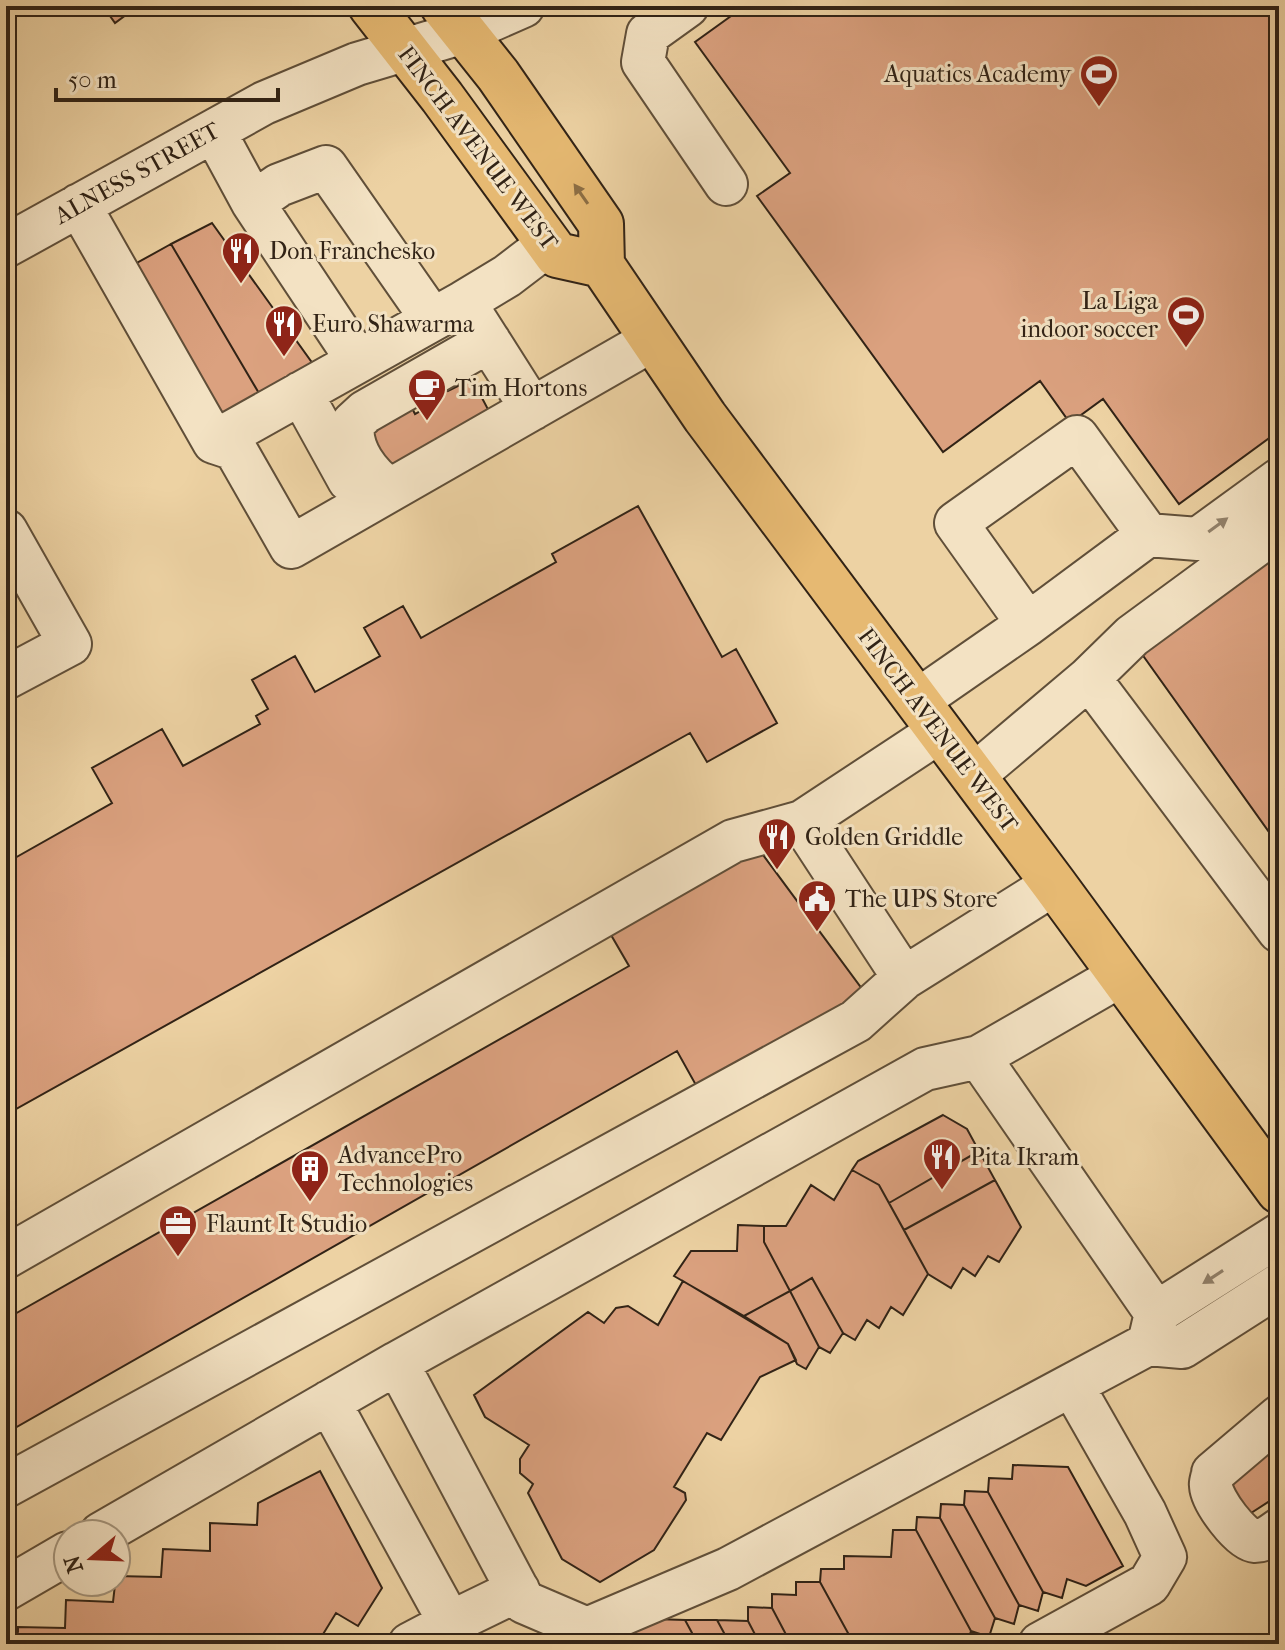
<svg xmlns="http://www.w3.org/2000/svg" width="1285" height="1650" font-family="'IM FELL French Canon',serif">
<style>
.building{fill:#dba17f;stroke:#312316;stroke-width:2}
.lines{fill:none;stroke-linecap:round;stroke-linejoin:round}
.minor-casing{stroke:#604f39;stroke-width:46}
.major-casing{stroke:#312316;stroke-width:48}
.minor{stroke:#f3e2c3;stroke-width:42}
.major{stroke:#e6b972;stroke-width:44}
.oneway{fill:#8c6e44}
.oneway2{fill:#92826c}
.labels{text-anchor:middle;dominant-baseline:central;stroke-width:6;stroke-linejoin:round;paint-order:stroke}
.poi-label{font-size:24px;fill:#312316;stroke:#f3e2c3;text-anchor:start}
.street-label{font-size:24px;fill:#312316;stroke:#f3e2c3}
</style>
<rect width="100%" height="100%" fill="#edd2a3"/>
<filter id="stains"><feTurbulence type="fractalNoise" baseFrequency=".0025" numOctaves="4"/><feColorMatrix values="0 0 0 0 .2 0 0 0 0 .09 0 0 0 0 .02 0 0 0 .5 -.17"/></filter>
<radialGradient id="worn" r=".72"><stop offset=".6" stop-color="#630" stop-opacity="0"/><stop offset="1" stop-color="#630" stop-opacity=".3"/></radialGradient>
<path class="building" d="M 103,6 L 138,6 L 115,23 Z
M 745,6 L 1279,6 L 1279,431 L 1179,504 L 1103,399 L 1070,423 L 1040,381 L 943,452 L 757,196 L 790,173 L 695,42 Z
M 212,223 L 313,364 L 260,395 L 171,244 Z
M 171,244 L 260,395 L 222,416 L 135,264 Z
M 472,379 L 491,415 L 385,471 L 363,428 L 410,404 L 415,414 L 429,406 L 424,397 L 445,386 L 448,391 Z
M 638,506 L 722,657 L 736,649 L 777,723 L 707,762 L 690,733 L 7,1114 L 6,863 L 112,803 L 92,768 L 162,729 L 183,766 L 260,724 L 256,716 L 268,709 L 252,680 L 295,656 L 315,692 L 380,656 L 364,628 L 403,606 L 421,638 L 556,562 L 552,554 Z
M 1279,538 L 1279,846 L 1134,643 Z
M 755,844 L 865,993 L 697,1087 L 677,1051 L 6,1433 L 6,1319 L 629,966 L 607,928 Z
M 943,1115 L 967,1129 L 979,1151 L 889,1203 L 879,1185 L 852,1170 L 858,1161 Z
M 979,1151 L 995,1180 L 904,1230 L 889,1203 Z
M 852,1170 L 879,1185 L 928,1274 L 903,1315 L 891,1307 L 879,1328 L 867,1320 L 855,1340 L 843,1333 L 812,1278 L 790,1291 L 764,1242 L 764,1226 L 786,1226 L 811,1185 L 834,1200 Z
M 995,1180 L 1021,1227 L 999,1262 L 988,1256 L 975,1276 L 963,1268 L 951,1288 L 928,1274 L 904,1230 Z
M 738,1225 L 764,1226 L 764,1242 L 790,1291 L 744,1316 L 674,1276 L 691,1251 L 737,1251 Z
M 812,1278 L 843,1333 L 830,1353 L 819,1347 L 790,1291 Z
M 683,1281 L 788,1344 L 796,1360 L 760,1377 L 721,1440 L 707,1433 L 674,1487 L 685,1493 L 686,1500 L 654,1550 L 600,1582 L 562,1559 L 528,1493 L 533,1484 L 520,1473 L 520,1459 L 529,1445 L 485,1417 L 474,1395 L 588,1312 L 604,1323 L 616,1308 L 628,1306 L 658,1325 Z
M 790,1291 L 819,1347 L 806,1369 L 797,1364 L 788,1344 L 744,1316 Z
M 1279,1441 L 1279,1495 L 1248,1515 L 1226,1484 Z
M 1013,1465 L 1068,1467 L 1123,1566 L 1086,1586 L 1067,1579 L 1062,1598 L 1043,1592 L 988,1492 L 989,1478 L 1012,1479 Z
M 320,1471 L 382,1588 L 358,1626 L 336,1613 L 317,1644 L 297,1644 L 288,1638 L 284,1644 L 6,1644 L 6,1638 L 18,1632 L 18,1627 L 65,1628 L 66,1600 L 113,1602 L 116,1576 L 161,1577 L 163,1549 L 210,1551 L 210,1523 L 257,1525 L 258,1503 Z
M 965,1491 L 988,1492 L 1043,1592 L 1038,1611 L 1019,1605 L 964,1505 Z
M 941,1504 L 964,1505 L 1019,1605 L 1014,1624 L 995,1618 L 940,1518 Z
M 917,1517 L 940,1518 L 995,1618 L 989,1637 L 971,1631 L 916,1530 Z
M 893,1530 L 916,1530 L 971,1631 L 967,1644 L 854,1644 L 820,1582 L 821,1569 L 844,1569 L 844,1556 L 891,1557 Z
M 796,1582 L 820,1582 L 854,1644 L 791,1644 L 772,1608 L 772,1594 L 796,1595 Z
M 748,1607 L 772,1608 L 791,1644 L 760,1644 L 748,1621 Z
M 653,1619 L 685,1620 L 698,1644 L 621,1644 L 629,1632 Z
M 685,1620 L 717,1620 L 730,1644 L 698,1644 Z
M 717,1620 L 748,1621 L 760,1644 L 730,1644 Z"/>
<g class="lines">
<g class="minor-casing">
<path id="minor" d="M 687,6 L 648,34 L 643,62 L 726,184
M 214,131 L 253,203 L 279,185 L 326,167 L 432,319
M 253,203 L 358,361
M 79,205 L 214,442 L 235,449 L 291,547 L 652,340
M 6,246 L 264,103 L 357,64 L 464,32 L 523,6
M 301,393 L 349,480
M 532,409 L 464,302 L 507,276 L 549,244
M 214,442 L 464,302
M 390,490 C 369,475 349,450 353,423 L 365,412 L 489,341
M 1279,528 L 1132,636 L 1089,678 L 1279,931
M 6,531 L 70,644 L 6,678
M 1148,535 L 1198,539 L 1279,480
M 917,701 L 1028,624 L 1148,535 L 1077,437 L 956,523 L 1028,624
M 973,776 L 1089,678
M 802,822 L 904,978
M 1121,975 L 979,1057 L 1156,1313
M 6,1257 L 733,841 L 802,822 L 940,731
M 1150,1339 L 1156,1313 L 1279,1235
M 329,1402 L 450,1623 L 410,1644
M 1279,1417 L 1213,1473 C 1213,1475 1210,1484 1211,1486 C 1212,1501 1241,1540 1255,1541 C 1265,1541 1272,1535 1279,1530
M 6,1486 L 856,1021 L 904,978 L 1054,884
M 101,1534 L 397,1363
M 6,1589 L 68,1553
M 450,1623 L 518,1590
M 587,1629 L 524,1602 L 397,1363 L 925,1069 L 979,1057
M 578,1644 L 587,1629 L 728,1569 L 1148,1344 L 1182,1347 L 1279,1285
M 1040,1644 L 1149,1584 L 1165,1557 L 1145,1513 L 1072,1385"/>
</g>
<g class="major-casing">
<path id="major" d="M 371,6 L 442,97 L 557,255 L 602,265
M 443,6 L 498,75 L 601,224 L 602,265 L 705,417 L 1054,884 L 1279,1191"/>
</g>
<use href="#minor" class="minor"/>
<use href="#major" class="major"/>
</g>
<defs><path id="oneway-solid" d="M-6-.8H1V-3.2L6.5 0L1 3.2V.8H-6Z" transform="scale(2)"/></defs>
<use class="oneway" href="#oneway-solid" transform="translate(581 194) rotate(-125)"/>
<g class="oneway2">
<use href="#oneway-solid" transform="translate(1218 525) rotate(-36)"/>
<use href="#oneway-solid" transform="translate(1213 1277) rotate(147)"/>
</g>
<defs>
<g id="stadium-pin" transform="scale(2)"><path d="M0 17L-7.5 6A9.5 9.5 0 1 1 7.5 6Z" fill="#8f2418" stroke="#f3e2c3"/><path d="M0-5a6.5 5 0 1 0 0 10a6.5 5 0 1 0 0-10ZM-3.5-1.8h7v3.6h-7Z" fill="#fff"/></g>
<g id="restaurant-pin" transform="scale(2)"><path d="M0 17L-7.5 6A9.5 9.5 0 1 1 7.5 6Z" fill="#8f2418" stroke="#f3e2c3"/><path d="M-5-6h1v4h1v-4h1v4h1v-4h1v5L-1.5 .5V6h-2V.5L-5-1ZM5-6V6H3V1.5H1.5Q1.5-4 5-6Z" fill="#fff"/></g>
<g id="cafe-pin" transform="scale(2)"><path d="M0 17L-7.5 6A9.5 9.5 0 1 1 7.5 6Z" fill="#8f2418" stroke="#f3e2c3"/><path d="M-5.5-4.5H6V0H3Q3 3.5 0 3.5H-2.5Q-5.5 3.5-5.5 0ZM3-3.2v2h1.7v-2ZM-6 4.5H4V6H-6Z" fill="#fff"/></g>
<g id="civic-pin" transform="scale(2)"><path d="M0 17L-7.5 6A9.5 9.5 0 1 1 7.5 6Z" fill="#8f2418" stroke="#f3e2c3"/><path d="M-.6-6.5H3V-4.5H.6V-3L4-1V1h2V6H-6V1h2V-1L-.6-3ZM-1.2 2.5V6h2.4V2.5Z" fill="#fff"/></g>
<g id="building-pin" transform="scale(2)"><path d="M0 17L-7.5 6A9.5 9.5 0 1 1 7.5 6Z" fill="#8f2418" stroke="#f3e2c3"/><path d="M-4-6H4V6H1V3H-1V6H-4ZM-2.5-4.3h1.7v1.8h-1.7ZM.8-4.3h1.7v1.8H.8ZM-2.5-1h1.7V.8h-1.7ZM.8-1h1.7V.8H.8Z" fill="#fff"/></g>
<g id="office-pin" transform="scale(2)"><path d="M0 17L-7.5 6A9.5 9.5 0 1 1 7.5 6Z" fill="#8f2418" stroke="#f3e2c3"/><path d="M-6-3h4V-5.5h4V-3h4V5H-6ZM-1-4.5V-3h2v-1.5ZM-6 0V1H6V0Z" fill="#fff"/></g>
</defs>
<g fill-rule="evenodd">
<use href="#stadium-pin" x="1099" y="74"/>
<use href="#restaurant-pin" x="241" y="251"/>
<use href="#stadium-pin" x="1186" y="315"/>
<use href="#restaurant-pin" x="284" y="324"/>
<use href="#cafe-pin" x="427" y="388"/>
<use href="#restaurant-pin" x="777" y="837"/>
<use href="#civic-pin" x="817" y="899"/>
<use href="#restaurant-pin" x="942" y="1157"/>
<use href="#building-pin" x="310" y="1169"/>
<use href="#office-pin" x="178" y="1224"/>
</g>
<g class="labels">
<g class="poi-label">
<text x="1071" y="74" text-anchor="end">Aquatics Academy</text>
<text x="269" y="251">Don Franchesko</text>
<text x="1158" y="301" text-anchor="end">La Liga<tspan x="1158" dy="28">indoor soccer</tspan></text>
<text x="312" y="324">Euro Shawarma</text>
<text x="455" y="388">Tim Hortons</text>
<text x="805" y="837">Golden Griddle</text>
<text x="845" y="899">The UPS Store</text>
<text x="338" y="1155">AdvancePro<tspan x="338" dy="28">Technologies</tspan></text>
<text x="970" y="1157">Pita Ikram</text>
<text x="206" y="1224">Flaunt It Studio</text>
</g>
<g class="street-label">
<text transform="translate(478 148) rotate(53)">FINCH AVENUE WEST</text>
<text transform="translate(137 173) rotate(-29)">ALNESS STREET</text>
<text transform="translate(938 730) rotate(53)">FINCH AVENUE WEST</text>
</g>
</g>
<rect width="1285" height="1650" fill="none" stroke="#edd2a3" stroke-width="32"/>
<rect x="8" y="8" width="1269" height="1634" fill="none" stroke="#312316" stroke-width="4"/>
<rect x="16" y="16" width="1253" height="1618" fill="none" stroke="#312316" stroke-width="2"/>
<g transform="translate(92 1558) rotate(251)"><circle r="38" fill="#f3e2c3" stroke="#a5967e" stroke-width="2"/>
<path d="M0-6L14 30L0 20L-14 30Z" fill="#8f2418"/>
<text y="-12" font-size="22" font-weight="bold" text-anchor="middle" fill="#312316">N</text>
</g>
<path d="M56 88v12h222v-12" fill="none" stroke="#312316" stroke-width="4"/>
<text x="68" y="88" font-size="24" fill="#312316" stroke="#f3e2c3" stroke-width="6" paint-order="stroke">50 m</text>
<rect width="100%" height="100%" filter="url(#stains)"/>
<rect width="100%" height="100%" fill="url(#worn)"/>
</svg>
